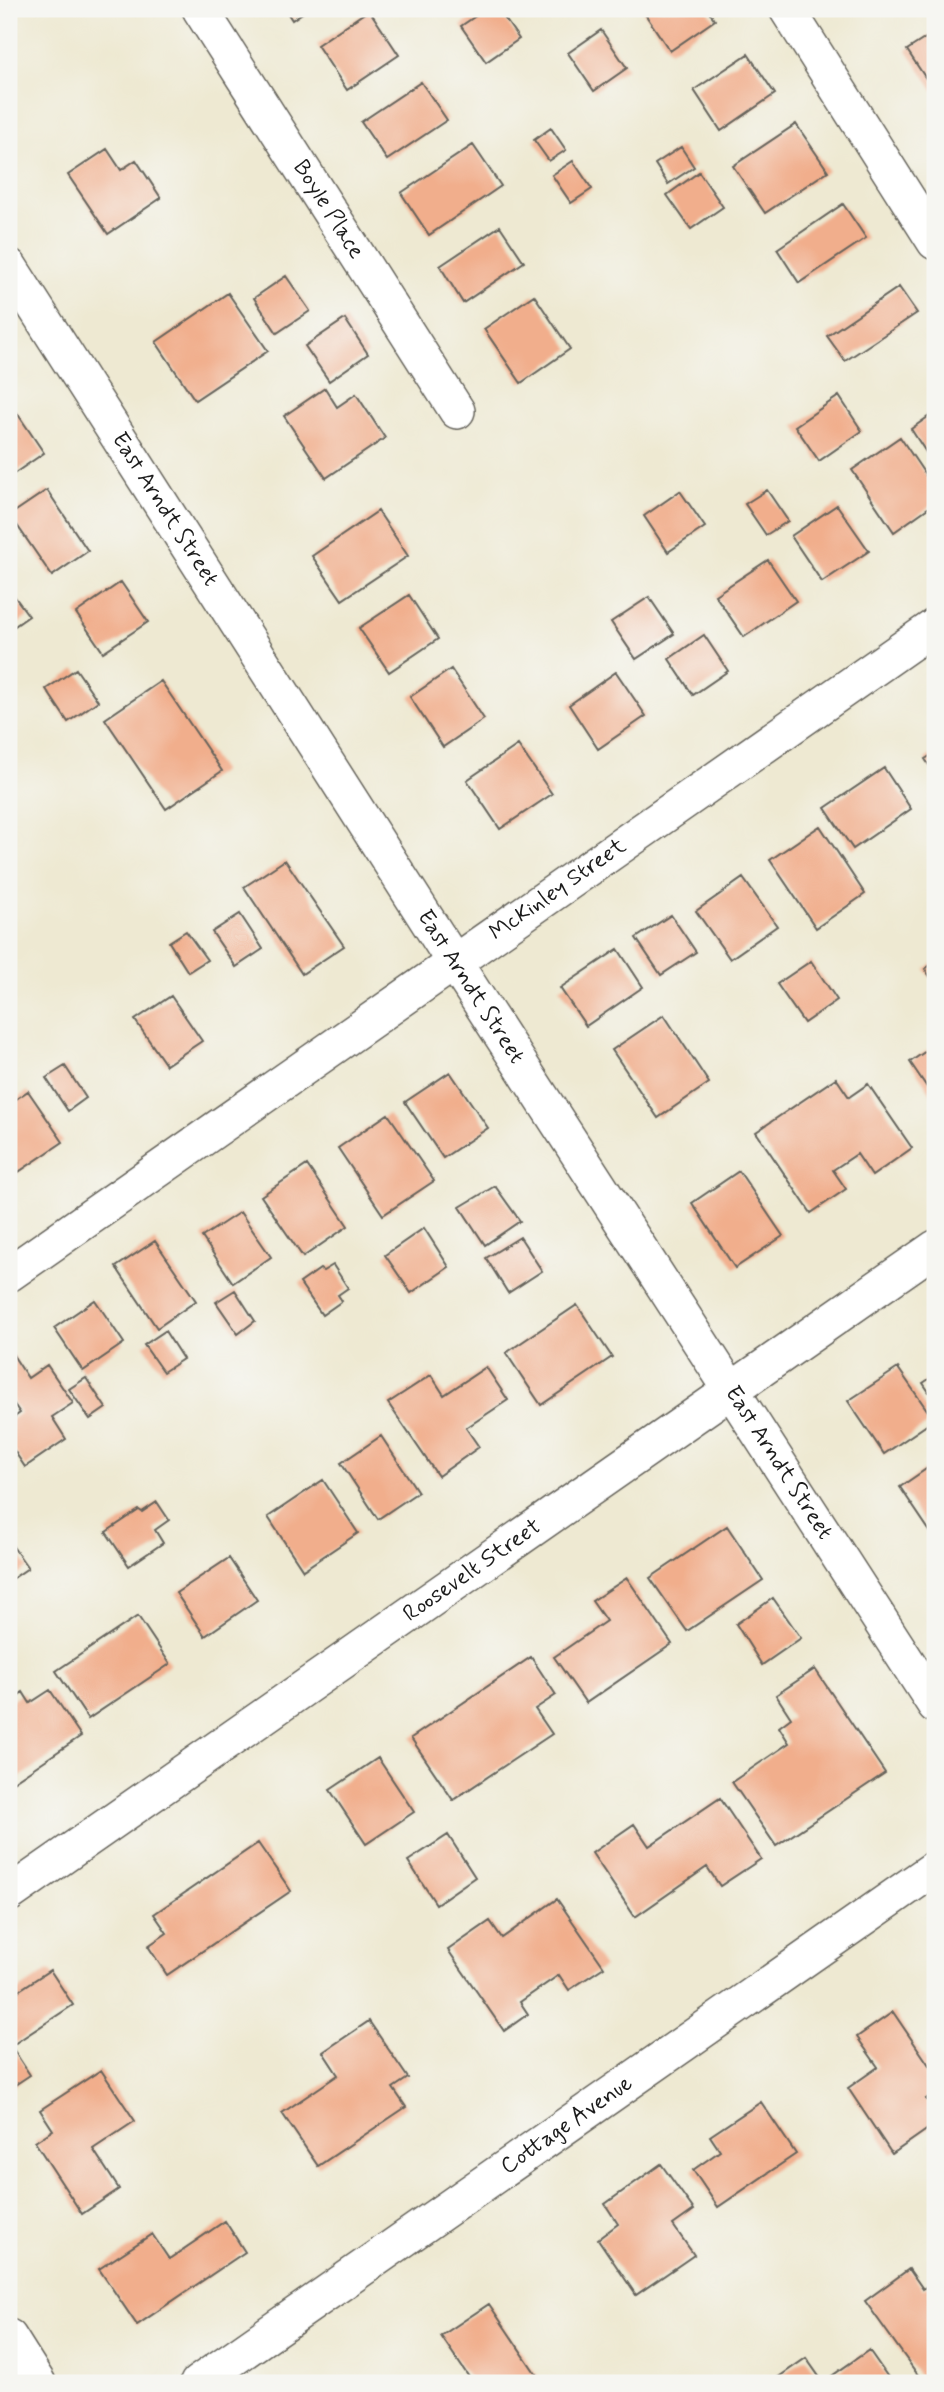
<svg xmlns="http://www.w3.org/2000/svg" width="944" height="2392" font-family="Mynerve,sans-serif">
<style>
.building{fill:#f1ae8c}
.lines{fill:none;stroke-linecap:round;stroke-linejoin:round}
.street-casing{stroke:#66645c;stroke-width:38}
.street{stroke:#fff;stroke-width:35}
.labels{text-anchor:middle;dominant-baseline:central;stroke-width:5;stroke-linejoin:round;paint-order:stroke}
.street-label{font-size:23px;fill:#1c1c1c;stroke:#f6f6f2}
</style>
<rect width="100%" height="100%" fill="#f6f6f2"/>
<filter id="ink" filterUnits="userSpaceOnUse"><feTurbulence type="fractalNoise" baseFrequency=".0143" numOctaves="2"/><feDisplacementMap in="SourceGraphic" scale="14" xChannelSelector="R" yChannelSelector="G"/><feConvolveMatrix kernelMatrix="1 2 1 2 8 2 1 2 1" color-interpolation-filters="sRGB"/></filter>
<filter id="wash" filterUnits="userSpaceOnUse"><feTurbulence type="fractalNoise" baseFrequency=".00686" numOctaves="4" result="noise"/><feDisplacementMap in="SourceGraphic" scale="28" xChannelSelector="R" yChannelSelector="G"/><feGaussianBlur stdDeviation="1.57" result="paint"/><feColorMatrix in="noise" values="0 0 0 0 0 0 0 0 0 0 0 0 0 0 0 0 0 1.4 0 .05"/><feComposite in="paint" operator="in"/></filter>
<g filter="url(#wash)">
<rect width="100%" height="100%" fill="#eee9d2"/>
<g id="blocks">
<path class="building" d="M 285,9 L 308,9 L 292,20 Z
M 486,9 L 498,9 L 519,39 L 486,62 L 461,26 Z
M 646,9 L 707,9 L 715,20 L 670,51 L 643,11 Z
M 369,10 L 399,55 L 347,90 L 317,45 Z
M 601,30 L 627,68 L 594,91 L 568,53 Z
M 935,32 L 935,92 L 907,50 Z
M 748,54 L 775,94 L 721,131 L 694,90 Z
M 421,82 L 447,120 L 387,160 L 361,122 Z
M 796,124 L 828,171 L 765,213 L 733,166 Z
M 551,128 L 566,150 L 549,161 L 534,140 Z
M 473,145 L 501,186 L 429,235 L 401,193 Z
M 681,147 L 694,167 L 668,184 L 655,164 Z
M 107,149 L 121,170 L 136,160 L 161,198 L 108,234 L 68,175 Z
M 573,161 L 592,189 L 571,203 L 552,175 Z
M 699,172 L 723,207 L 691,229 L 667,195 Z
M 843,204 L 866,238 L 799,283 L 777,249 Z
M 500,226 L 524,262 L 463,303 L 440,266 Z
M 286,276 L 310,311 L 277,333 L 254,298 Z
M 899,287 L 917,313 L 845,361 L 827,336 Z
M 228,293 L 268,351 L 195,400 L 156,342 Z
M 534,295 L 570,349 L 521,383 L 484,329 Z
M 345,319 L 368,354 L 329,381 L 305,346 Z
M 325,388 L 337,407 L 356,394 L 385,438 L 326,478 L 284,416 Z
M 839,396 L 862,431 L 819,461 L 795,426 Z
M 15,410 L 44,453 L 9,477 L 9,414 Z
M 935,412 L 935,466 L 911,429 Z
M 900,437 L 935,489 L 935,503 L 894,532 L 852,470 Z
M 47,490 L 88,551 L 52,576 L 10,515 Z
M 767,490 L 788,521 L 766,535 L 745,504 Z
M 680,491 L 705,527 L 668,552 L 644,516 Z
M 837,505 L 869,551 L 822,582 L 791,536 Z
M 378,511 L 408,556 L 342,600 L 312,556 Z
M 768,560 L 796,601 L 744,637 L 715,595 Z
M 121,582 L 148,622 L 103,652 L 76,613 Z
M 9,589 L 29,616 L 9,630 Z
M 409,595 L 438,639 L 389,672 L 359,628 Z
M 649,597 L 674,634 L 636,659 L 611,622 Z
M 704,635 L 728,671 L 693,695 L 669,659 Z
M 76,669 L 98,701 L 68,722 L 46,689 Z
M 451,669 L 484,719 L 443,747 L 410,697 Z
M 616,672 L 646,716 L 598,749 L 569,705 Z
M 161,681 L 222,771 L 166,809 L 105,719 Z
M 518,745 L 552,794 L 500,829 L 467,780 Z
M 935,753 L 935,774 L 925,759 Z
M 884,768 L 911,809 L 853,849 L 825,808 Z
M 820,826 L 865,894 L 816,928 L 770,860 Z
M 285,860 L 344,946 L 302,974 L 244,887 Z
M 743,878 L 777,926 L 730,959 L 696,911 Z
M 240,914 L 263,949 L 236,967 L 212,932 Z
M 671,915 L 696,952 L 661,975 L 636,938 Z
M 186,931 L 207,960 L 188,972 L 169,942 Z
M 618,949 L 643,987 L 586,1026 L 560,988 Z
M 811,961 L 837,1000 L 804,1023 L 777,984 Z
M 935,962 L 935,984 L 925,969 Z
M 171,996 L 202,1041 L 166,1065 L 135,1020 Z
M 664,1015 L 709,1083 L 658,1118 L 612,1050 Z
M 929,1049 L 935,1058 L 935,1099 L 910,1062 Z
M 65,1066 L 86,1098 L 68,1111 L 46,1078 Z
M 450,1072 L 488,1128 L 443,1158 L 405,1102 Z
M 836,1078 L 849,1097 L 868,1084 L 912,1148 L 872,1176 L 857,1154 L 833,1170 L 846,1189 L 811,1213 L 756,1132 Z
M 28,1091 L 63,1142 L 17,1173 L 9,1161 L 9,1104 Z
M 388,1114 L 434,1181 L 383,1215 L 338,1148 Z
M 307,1165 L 348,1226 L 303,1257 L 261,1196 Z
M 739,1171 L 783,1236 L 735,1268 L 692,1203 Z
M 495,1186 L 520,1221 L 485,1245 L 460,1207 Z
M 240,1212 L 271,1257 L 233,1283 L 202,1237 Z
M 424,1228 L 449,1267 L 411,1293 L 385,1255 Z
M 520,1237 L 542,1271 L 508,1293 L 486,1258 Z
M 155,1241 L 196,1301 L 157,1328 L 116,1267 Z
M 333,1265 L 348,1288 L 338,1295 L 342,1301 L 322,1315 L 300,1283 L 320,1269 L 323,1271 Z
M 235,1290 L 255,1321 L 238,1334 L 216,1302 Z
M 95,1300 L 124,1343 L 83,1371 L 54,1328 Z
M 577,1305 L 612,1357 L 541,1405 L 506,1353 Z
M 165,1331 L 183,1359 L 163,1372 L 144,1345 Z
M 9,1349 L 28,1378 L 47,1365 L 73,1403 L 52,1417 L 66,1439 L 25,1467 L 9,1443 L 9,1421 L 20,1413 L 9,1397 Z
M 486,1367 L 508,1400 L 466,1428 L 479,1447 L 438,1476 L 388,1403 L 431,1375 L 444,1395 Z
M 898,1368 L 934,1420 L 884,1454 L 848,1401 Z
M 935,1375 L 935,1401 L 923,1383 Z
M 86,1378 L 106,1408 L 90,1419 L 69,1389 Z
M 381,1436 L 418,1492 L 378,1519 L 341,1463 Z
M 935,1463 L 935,1539 L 900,1487 Z
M 323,1480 L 358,1533 L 303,1570 L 268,1517 Z
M 157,1502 L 169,1520 L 155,1530 L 163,1543 L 129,1566 L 106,1532 L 139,1510 L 142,1512 Z
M 727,1526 L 763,1580 L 687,1631 L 650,1578 Z
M 9,1541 L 28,1568 L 9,1581 Z
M 229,1558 L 257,1600 L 205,1636 L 176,1593 Z
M 627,1578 L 672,1644 L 586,1703 L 554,1657 L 606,1621 L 592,1601 Z
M 773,1598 L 801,1638 L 762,1665 L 736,1624 Z
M 138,1616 L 170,1664 L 88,1719 L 56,1671 Z
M 531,1657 L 556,1695 L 535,1709 L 552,1734 L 453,1800 L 411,1738 Z
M 815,1669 L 885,1773 L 776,1846 L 732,1782 L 789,1743 L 779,1727 L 791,1718 L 776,1695 Z
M 50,1690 L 81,1736 L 10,1784 L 9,1702 L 23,1692 L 30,1703 Z
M 378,1758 L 414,1812 L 366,1844 L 330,1790 Z
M 720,1798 L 761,1859 L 720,1886 L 707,1867 L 635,1917 L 592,1853 L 634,1824 L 649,1846 Z
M 448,1835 L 475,1877 L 436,1904 L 408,1861 Z
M 258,1843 L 291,1891 L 167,1975 L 148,1946 L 167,1933 L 154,1914 Z
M 557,1899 L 604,1967 L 569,1990 L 559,1975 L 520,2002 L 528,2014 L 504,2031 L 448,1950 L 490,1921 L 502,1938 Z
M 50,1970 L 73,2005 L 11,2046 L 30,2075 L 9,2089 L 9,1997 Z
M 893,2012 L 935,2074 L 935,2092 L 926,2099 L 935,2112 L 935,2124 L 892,2154 L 848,2088 L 878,2067 L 857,2037 Z
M 369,2021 L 408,2078 L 393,2088 L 406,2107 L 318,2166 L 282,2113 L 338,2075 L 323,2052 Z
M 101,2070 L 135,2121 L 93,2149 L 119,2189 L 82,2214 L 35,2142 L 53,2130 L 40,2110 Z
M 761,2102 L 796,2154 L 718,2207 L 693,2170 L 720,2151 L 710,2136 Z
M 661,2164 L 694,2210 L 673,2225 L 694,2255 L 636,2295 L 598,2239 L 618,2224 L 605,2204 Z
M 225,2221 L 245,2252 L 137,2325 L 99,2269 L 152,2234 L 169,2259 Z
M 909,2269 L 923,2289 L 935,2280 L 935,2373 L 923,2382 L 865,2301 Z
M 489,2304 L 542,2383 L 473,2383 L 441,2336 Z
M 869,2350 L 892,2383 L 770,2383 L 806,2358 L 823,2382 Z"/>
</g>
</g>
<g filter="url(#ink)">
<use href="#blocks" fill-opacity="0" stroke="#66645c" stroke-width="2"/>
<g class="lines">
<g class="street-casing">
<g id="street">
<path id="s1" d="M 200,9 L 457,411"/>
<path d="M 787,9 L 935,242"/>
<path id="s2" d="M 9,266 L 454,962 L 935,1705"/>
<path id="s3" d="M 9,1274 L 935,626"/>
<path id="s4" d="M 9,1894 L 935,1248"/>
<path d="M 9,2337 L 38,2383"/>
<path id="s5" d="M 198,2383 L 935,1868"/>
</g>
</g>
<use href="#street" class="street"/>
</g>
</g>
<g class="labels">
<g class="street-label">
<text stroke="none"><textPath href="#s1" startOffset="238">Boyle Place</textPath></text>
<text stroke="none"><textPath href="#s2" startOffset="289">East Arndt Street</textPath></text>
<text stroke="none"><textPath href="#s3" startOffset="670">McKinley Street</textPath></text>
<text stroke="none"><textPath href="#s2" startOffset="856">East Arndt Street</textPath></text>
<text stroke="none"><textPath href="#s2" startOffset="1423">East Arndt Street</textPath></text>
<text stroke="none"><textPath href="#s4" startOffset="565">Roosevelt Street</textPath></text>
<text stroke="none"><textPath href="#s5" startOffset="450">Cottage Avenue</textPath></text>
</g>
</g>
<rect width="944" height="2392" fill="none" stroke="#f6f6f2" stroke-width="35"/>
</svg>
